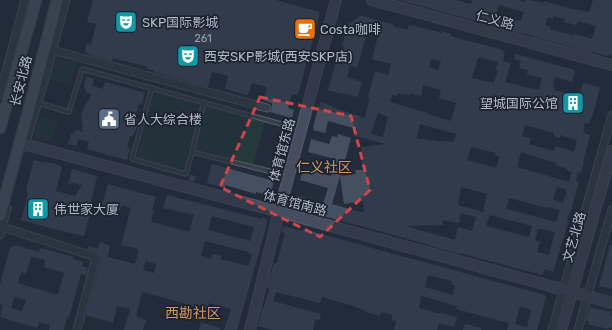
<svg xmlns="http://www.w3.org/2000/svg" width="612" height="330" font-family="Rubik,'Noto Sans SC',sans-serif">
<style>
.green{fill:#25383c}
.building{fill:#444f60;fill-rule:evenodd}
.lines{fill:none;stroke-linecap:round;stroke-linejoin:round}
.lane-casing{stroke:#555c69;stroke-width:5.5}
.street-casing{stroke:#555c69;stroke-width:9}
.secondary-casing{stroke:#555c69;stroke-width:12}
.primary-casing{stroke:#404754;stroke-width:13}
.lane{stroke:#373e4b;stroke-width:3.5}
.street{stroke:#373e4b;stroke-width:7}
.secondary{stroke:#454d5e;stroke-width:10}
.primary{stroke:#555d6b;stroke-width:11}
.marked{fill:none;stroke:#cf4548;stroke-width:3;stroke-dasharray:8 5;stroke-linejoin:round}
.labels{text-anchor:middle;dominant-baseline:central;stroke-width:3.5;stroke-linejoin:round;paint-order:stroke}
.number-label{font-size:11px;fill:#969ead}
.street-label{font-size:13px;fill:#b2b9c7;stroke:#1c2330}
.poi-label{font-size:13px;fill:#b2b9c7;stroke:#1c2330;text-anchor:start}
.neighbourhood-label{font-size:14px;fill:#d29761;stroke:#1c2330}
</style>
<rect width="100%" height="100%" fill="#232c3b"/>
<path class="green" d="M 52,56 L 76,62 L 71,85 L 47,79 Z
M 155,91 L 265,121 L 253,165 L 190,148 L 184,170 L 137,158 Z
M 39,116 L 58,121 L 52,142 L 33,137 Z"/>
<path class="building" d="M 93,0 L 276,0 L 320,12 L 298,95 L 292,94 L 288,108 L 294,110 L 292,118 L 270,112 L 272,109 L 272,103 L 264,100 L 267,87 L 252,83 L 248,95 L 225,89 L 228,76 L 212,72 L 208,87 L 154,72 L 155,71 L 147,69 L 148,67 L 113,58 L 112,61 L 90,55 L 90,54 L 85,52 L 87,44 L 91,45 L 96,24 L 87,22 Z
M 399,0 L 455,0 L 471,4 L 472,0 L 518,0 L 524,2 L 525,0 L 530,0 L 543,3 L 544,1 L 568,8 L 589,12 L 593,0 L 612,0 L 612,54 L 607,56 L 593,52 L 593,53 L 534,37 L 534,36 L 523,33 L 523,34 ZM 499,5 L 524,12 L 521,20 L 520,21 L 496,14 ZM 553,16 L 565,19 L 564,22 L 576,25 L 577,21 L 596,26 L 592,39 L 575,34 L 575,35 L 572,35 L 550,29 L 551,27 L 545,25 L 548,17 L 553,19 Z
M 359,15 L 394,25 L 393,26 L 407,30 L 409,25 L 412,26 L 412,25 L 441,33 L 441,31 L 451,34 L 450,36 L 503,50 L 502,51 L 505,52 L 503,61 L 511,63 L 505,82 L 514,84 L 527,88 L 527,87 L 539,90 L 542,78 L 527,74 L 528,70 L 519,68 L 521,61 L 514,59 L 516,54 L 575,70 L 572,82 L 555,77 L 553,87 L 555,87 L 554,90 L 579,96 L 583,83 L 600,87 L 592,118 L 591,118 L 589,124 L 585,123 L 583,132 L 586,133 L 585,134 L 590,135 L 583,162 L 584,162 L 581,173 L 578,172 L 576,181 L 579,182 L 577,188 L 571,211 L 570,210 L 567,222 L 568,223 L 553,272 L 544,269 L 543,275 L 470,256 L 460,253 L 459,254 L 430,246 L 430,245 L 305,211 L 306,210 L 294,206 L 297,195 L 309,200 L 323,204 L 328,188 L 300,180 L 303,170 L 306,170 L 306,169 L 331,176 L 335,159 L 308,152 L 311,139 L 329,144 L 332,136 L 337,137 L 338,134 L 351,138 L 341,176 L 356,174 L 355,170 L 363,170 L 361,147 L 386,144 L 355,136 L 357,129 L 328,121 L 325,133 L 313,130 L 314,127 L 313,127 L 319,105 L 320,106 L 321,102 L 332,106 L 332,107 L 365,118 L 370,97 L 368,97 L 375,71 L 388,75 L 391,64 L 372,59 L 379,32 L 368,29 L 357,68 L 350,65 L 347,77 L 362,82 L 358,97 L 342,93 L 342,94 L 328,90 L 336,63 L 343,65 L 347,53 L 342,51 L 344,46 L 342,46 L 349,22 L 352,23 L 352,21 L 354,22 L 354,20 L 356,20 L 356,18 L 358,19 ZM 478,57 L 498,62 L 496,70 L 498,70 L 494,83 L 472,78 ZM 431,59 L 441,61 L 438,70 L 429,67 ZM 423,85 L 441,90 L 439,98 L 456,103 L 451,121 L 430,115 L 428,114 L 428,113 L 417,110 L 390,102 L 392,95 L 397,96 L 398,93 L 405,95 L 406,94 L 409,95 L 409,93 L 421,96 ZM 378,113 L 388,117 L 383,137 L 371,134 ZM 420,124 L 456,134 L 454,142 L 442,141 L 442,142 L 417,138 ZM 525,125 L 554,133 L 554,136 L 560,138 L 560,135 L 577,140 L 574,152 L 556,146 L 554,151 L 529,144 L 531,138 L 522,136 ZM 471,147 L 496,153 L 495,155 L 500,157 L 496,168 L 467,160 ZM 521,152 L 556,163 L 555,165 L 566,168 L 566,170 L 572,172 L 569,182 L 517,167 ZM 340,176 L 344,204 L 363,201 L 364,213 L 332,204 ZM 461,187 L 487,194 L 483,212 L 458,205 ZM 557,187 L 567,190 L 563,203 L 553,200 ZM 509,198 L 547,208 L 548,207 L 560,210 L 556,222 L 506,209 ZM 461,213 L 476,217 L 472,231 L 458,227 L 455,240 L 405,226 L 443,225 L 443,220 L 459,223 ZM 490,215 L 532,226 L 529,237 L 486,226 ZM 538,229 L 542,229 L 555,232 L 549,255 L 537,252 L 540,242 L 535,240 Z
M 86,77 L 94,79 L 92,86 L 103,89 L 105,82 L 145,93 L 142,104 L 139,103 L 136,115 L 137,115 L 137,127 L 134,134 L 132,136 L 130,136 L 127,148 L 130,149 L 127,160 L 87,149 L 89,142 L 78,139 L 76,146 L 68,144 L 71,134 L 72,135 L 73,133 L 74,133 L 76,130 L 83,132 L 81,115 L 86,104 L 89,100 L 91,94 L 86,93 L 87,92 L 85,91 L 86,89 L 84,89 L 85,87 L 84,87 Z
M 34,160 L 46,163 L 46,162 L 59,165 L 59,166 L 62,167 L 56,191 L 75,196 L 82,185 L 73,183 L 68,184 L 72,169 L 97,176 L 91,201 L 93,202 L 84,236 L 54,229 L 21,220 L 28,193 L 26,190 Z
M 212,164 L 274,181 L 270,196 L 256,192 L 256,194 L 225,185 L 225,188 L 207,183 Z
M 190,175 L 196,176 L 194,182 L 188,181 Z
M 108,184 L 156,197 L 152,210 L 154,210 L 151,222 L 189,232 L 194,215 L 163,208 L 167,195 L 262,219 L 262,217 L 266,219 L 267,224 L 237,330 L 224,330 L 231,309 L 209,303 L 204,321 L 199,319 L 203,306 L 194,304 L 194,306 L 142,292 L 136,316 L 146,320 L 143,330 L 124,330 L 130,309 L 117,306 L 113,323 L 86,315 L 101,258 L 99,253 L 88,249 L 89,246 L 98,249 L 100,242 L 110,246 L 108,257 L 135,264 L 139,249 L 121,245 L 131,208 L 122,205 L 120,210 L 102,205 ZM 212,216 L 254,227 L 250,241 L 208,230 ZM 205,241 L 249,252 L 248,253 L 252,254 L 249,266 L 220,259 L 221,256 L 212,254 L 211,259 L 201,256 ZM 146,261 L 156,264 L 154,273 L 143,270 Z
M 283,226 L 302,231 L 302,229 L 545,295 L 545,297 L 546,297 L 537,330 L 507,330 L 509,323 L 456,309 L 457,306 L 421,296 L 419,308 L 441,314 L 442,313 L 445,314 L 457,317 L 454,327 L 439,323 L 437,330 L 394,330 L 396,321 L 391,320 L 393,315 L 381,312 L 380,316 L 365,312 L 365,310 L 354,307 L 354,306 L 322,297 L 320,303 L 276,292 L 273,301 L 321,314 L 319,320 L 315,319 L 313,330 L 274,330 L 258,326 L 263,307 L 264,307 L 269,289 L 267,288 L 269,280 L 274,263 L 277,263 L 285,233 L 281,232 ZM 428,275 L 452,281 L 451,284 L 455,285 L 453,295 L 425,287 ZM 520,306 L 531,310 L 527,327 L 515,324 Z
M 15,245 L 39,252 L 40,248 L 45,249 L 73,257 L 73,259 L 84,262 L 82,266 L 88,268 L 86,276 L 81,274 L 69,317 L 67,316 L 64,330 L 49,330 L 50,325 L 39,322 L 37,328 L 0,317 L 3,305 L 0,304 L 0,284 L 10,248 ZM 31,257 L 45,260 L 44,262 L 45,263 L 44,267 L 64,273 L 58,295 L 18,283 L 21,272 L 26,274 ZM 14,297 L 26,300 L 22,311 L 11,308 Z
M 610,245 L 612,245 L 612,289 L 599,286 Z
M 590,307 L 611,312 L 610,315 L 612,316 L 612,328 L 609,327 L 608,329 L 588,324 L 589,322 L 586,321 Z
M 201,322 L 220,328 L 220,330 L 199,330 Z
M 465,324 L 482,328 L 481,330 L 463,330 Z"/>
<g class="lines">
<g class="lane-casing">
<path id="lane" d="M 152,88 L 132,159 L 186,174 L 192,152
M 38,103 L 69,112 L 82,69 C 149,88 217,106 285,125 L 273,172 L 192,152 L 204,102"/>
</g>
<g class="street-casing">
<path id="street" d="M 52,50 L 267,108
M 0,94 L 25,0
M 24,148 L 42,89 L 66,0
M 0,226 L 96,257 L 77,330
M 0,235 L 7,208
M 552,330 L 612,115
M 578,330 L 612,209"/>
</g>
<g class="secondary-casing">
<path id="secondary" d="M 372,0 L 612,65
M 20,143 L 287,214 L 612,303
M 250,330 L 279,212 L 336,0
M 561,330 L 612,151"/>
</g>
<g class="primary-casing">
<path id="primary" d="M 0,128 L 36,0
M 0,215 L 31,101 L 57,0"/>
</g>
<use href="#lane" class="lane"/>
<use href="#street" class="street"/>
<use href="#secondary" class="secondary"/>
<use href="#primary" class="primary"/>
</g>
<path d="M0 0H612V330H0ZM 260,97 L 351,116 L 370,190 L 320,237 L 220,187 Z" fill="#232c3b" fill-opacity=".55" fill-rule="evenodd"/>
<path class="marked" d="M 260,97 L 351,116 L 370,190 L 320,237 L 220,187 Z"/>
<defs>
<g id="theatre-square" transform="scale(1.15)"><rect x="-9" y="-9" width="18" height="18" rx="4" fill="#0f9aa8" stroke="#1c2330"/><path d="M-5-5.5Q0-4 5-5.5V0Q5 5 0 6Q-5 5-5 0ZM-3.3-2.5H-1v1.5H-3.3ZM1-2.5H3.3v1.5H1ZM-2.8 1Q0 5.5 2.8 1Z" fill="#fff"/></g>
<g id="cafe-square" transform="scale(1.15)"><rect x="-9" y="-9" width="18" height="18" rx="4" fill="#e8710a" stroke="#1c2330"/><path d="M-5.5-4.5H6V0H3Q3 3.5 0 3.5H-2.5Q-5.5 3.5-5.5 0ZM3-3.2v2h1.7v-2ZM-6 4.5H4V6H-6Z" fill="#fff"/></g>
<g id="building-square" transform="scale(1.15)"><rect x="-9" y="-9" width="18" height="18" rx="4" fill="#0f9aa8" stroke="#1c2330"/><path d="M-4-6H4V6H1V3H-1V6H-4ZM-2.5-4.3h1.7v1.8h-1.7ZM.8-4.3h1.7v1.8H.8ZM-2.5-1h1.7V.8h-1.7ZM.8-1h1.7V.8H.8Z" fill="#fff"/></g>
<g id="civic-square" transform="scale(1.15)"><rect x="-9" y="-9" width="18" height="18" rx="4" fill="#5c6f8a" stroke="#1c2330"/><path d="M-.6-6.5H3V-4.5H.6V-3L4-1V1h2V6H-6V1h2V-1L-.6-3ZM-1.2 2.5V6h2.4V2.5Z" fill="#fff"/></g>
</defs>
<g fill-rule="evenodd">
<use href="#theatre-square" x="126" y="22"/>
<use href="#cafe-square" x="305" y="29"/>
<use href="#theatre-square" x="188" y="56"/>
<use href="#building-square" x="573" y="103"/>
<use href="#civic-square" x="109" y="119"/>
<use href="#building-square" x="38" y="209"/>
</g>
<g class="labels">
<g class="number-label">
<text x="203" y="38">261</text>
</g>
<g class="street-label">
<text transform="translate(495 20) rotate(15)">仁义路</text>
<text transform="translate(21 81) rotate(-76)">长安北路</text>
<text transform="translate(282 150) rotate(-75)">体育馆东路</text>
<text transform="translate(295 203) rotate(15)">体育馆南路</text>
<text transform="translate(574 237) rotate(-74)">文艺北路</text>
</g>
<g class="poi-label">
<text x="142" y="22">SKP国际影城</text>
<text x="320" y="29">Costa咖啡</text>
<text x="204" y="56">西安SKP影城(西安SKP店)</text>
<text x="558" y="103" text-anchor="end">望城国际公馆</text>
<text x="124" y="119">省人大综合楼</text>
<text x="54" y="209">伟世家大厦</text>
</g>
<g class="neighbourhood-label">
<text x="324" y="167">仁义社区</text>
<text x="193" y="313">西勘社区</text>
</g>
</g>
</svg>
